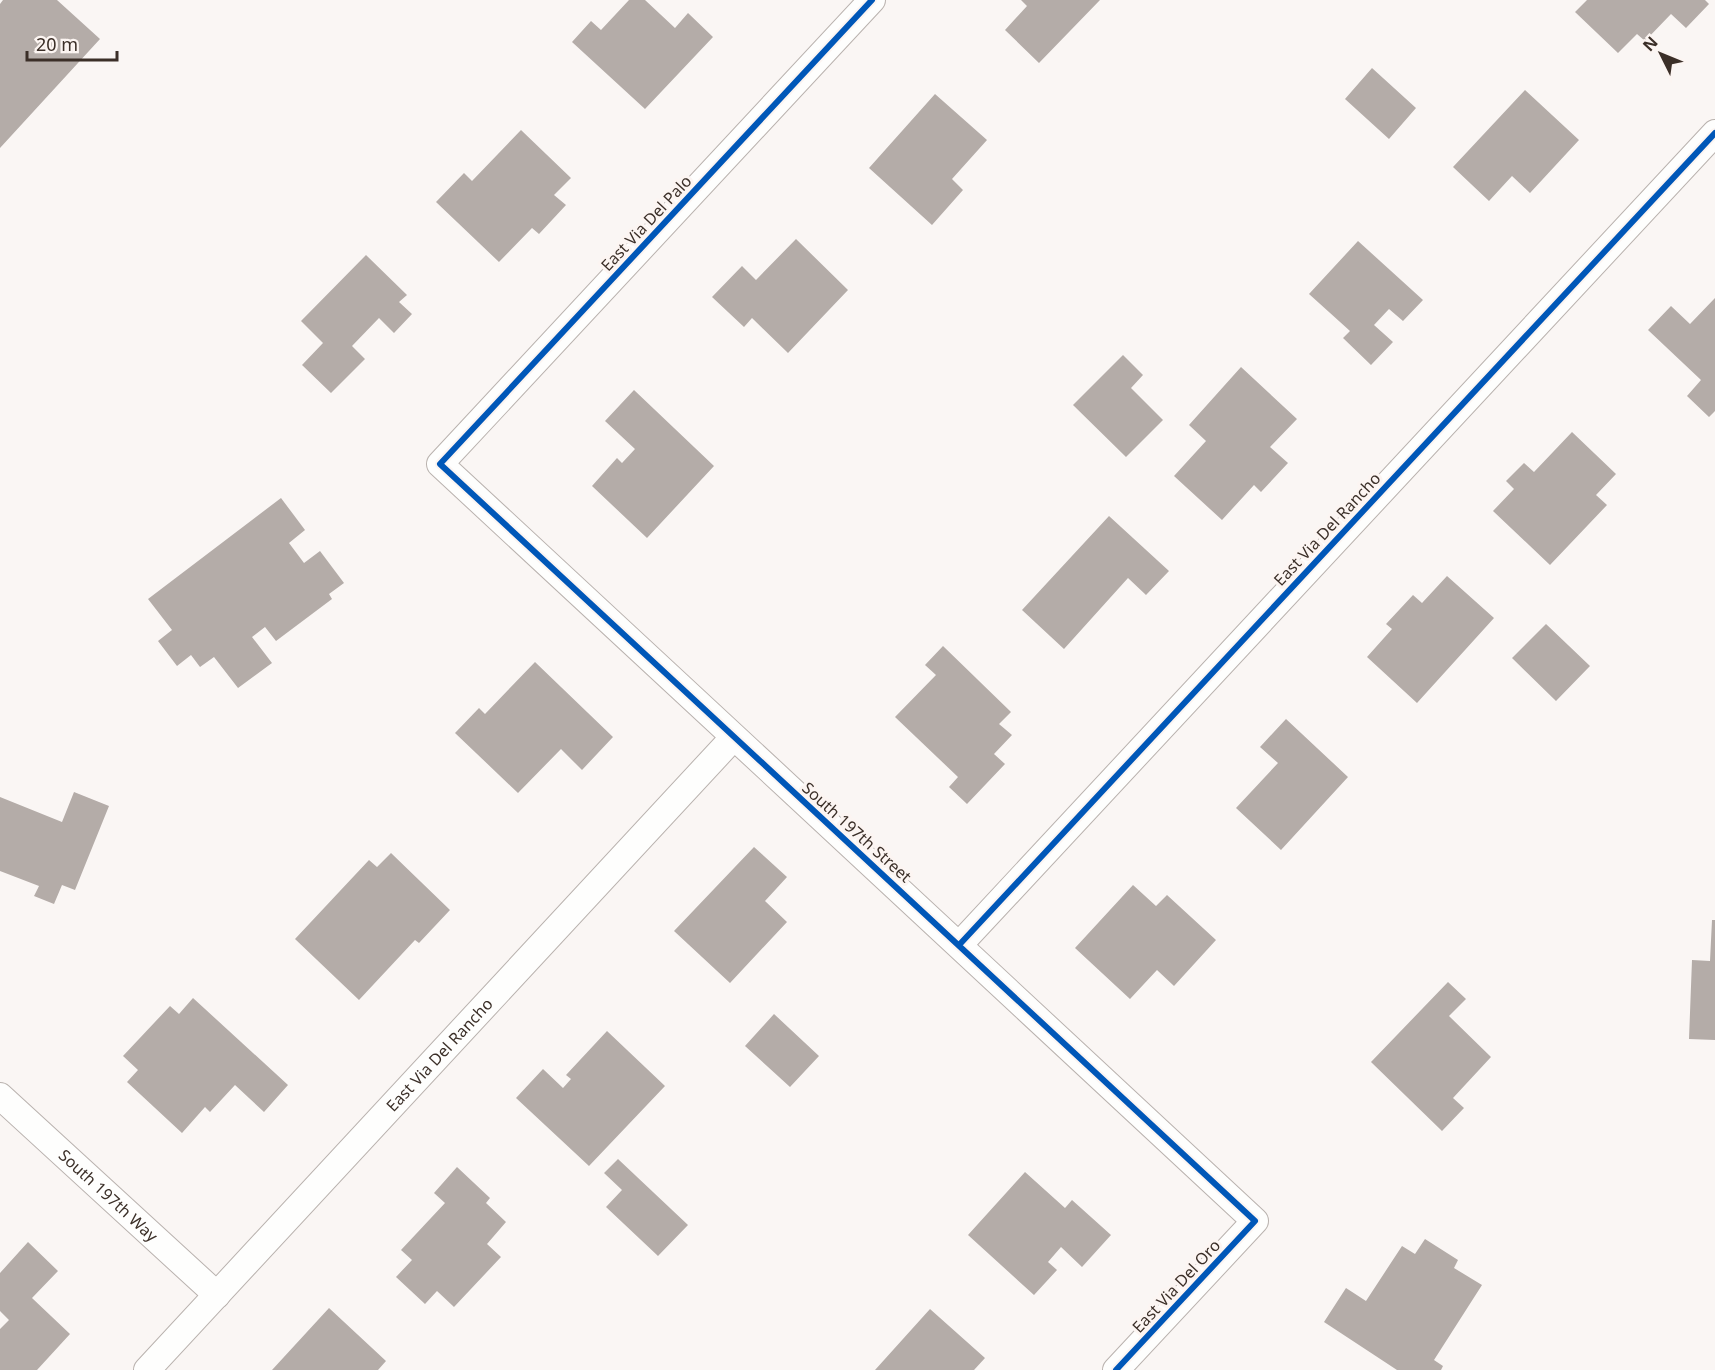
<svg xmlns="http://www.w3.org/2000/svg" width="1715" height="1370" font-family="'Noto Sans',sans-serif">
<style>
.building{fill:#b4aca8}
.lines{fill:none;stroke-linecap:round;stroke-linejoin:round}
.street-casing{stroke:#b9b2ae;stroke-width:28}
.street{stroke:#fefefd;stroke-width:26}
.cycleway-casing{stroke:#fcf5f2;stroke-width:10}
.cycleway{stroke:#0057b8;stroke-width:6}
.labels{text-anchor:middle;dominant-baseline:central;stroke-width:6;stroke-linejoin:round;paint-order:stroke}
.street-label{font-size:16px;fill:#3b2f28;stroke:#fcf5f2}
</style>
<rect width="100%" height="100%" fill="#faf6f4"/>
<path class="building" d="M 3,0 L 57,0 L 100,39 L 0,148 L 0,4 Z
M 629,0 L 645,0 L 675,28 L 688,13 L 713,37 L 645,109 L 572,42 L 591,21 L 601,30 Z
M 1021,0 L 1100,0 L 1039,63 L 1005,30 L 1027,6 Z
M 1587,0 L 1705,0 L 1709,4 L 1686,28 L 1671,14 L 1645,41 L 1637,34 L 1618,53 L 1575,12 Z
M 1372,68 L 1416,108 L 1389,139 L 1345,99 Z
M 1525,90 L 1579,140 L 1530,193 L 1512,176 L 1489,201 L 1453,167 Z
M 935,94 L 987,140 L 952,179 L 963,190 L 932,225 L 869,168 Z
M 521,130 L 571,178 L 554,195 L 566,205 L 539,234 L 532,228 L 499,262 L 436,202 L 464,173 L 472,181 Z
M 796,239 L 848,290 L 788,353 L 752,318 L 744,327 L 712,297 L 742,266 L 756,280 Z
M 1358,241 L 1423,300 L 1403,321 L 1389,309 L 1374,325 L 1393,342 L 1371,365 L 1343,338 L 1350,331 L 1309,294 Z
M 366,255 L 407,295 L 399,302 L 412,314 L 394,333 L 379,318 L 352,346 L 365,359 L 331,393 L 302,365 L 323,343 L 301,321 Z
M 1715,298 L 1715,411 L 1709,417 L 1687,396 L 1701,380 L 1648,330 L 1671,306 L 1690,324 Z
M 1123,355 L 1143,375 L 1131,388 L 1163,420 L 1126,457 L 1073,405 Z
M 1241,367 L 1297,419 L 1270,447 L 1288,463 L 1261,492 L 1254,485 L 1222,520 L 1174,476 L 1206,441 L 1189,425 Z
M 634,390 L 714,466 L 647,538 L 592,486 L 617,458 L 622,463 L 635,449 L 605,421 Z
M 1572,432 L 1616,474 L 1596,495 L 1607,505 L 1550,565 L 1493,511 L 1514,489 L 1506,481 L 1524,463 L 1534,472 Z
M 281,498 L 305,530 L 289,543 L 304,563 L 320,551 L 344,583 L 329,594 L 332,599 L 276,641 L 265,627 L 252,637 L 272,663 L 238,688 L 214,657 L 200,667 L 191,655 L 177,666 L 158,641 L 172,630 L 148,599 Z
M 1109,516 L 1169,571 L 1146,595 L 1128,578 L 1064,649 L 1022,610 Z
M 1447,576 L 1494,618 L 1417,703 L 1367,657 L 1392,629 L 1386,624 L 1413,595 L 1422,603 Z
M 1546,624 L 1590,666 L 1556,701 L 1512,658 Z
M 943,646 L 1011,712 L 999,724 L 1012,735 L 994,754 L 1005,764 L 967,804 L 949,787 L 958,777 L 895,717 L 936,675 L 925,665 Z
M 535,662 L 613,737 L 582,770 L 561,749 L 518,793 L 455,733 L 479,708 L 485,714 Z
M 1286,719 L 1348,777 L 1281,850 L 1236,808 L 1278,763 L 1260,747 Z
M 74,792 L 109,806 L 75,890 L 62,885 L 54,904 L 34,896 L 39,886 L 0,871 L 0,797 L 62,822 Z
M 754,847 L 787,877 L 765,901 L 787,922 L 730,983 L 674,931 Z
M 391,853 L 450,910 L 419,943 L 415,940 L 359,1000 L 295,939 L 369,860 L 377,867 Z
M 1133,885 L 1156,906 L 1167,895 L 1216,940 L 1174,986 L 1157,970 L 1130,999 L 1075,948 Z
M 1712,920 L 1715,920 L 1715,1040 L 1689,1039 L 1692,960 L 1710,961 Z
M 1448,982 L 1466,999 L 1449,1016 L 1491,1057 L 1453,1098 L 1464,1108 L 1442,1131 L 1371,1062 Z
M 193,998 L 288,1085 L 264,1112 L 235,1085 L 210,1112 L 205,1107 L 182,1133 L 127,1082 L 138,1070 L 123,1056 L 170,1006 L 179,1014 Z
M 774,1014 L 819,1056 L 790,1087 L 745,1046 Z
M 607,1031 L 665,1086 L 589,1166 L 516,1098 L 543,1069 L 563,1088 L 571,1079 L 566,1075 Z
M 618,1159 L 688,1225 L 658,1256 L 606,1207 L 622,1190 L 604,1173 Z
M 457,1167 L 490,1198 L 486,1203 L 506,1222 L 487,1244 L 501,1257 L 454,1307 L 437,1291 L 425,1304 L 396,1277 L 412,1260 L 401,1250 L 445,1203 L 434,1193 Z
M 1025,1172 L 1065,1208 L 1072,1200 L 1111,1235 L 1082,1267 L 1061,1247 L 1048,1262 L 1057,1270 L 1034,1295 L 968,1235 Z
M 1425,1239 L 1458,1260 L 1454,1268 L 1482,1285 L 1434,1360 L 1443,1366 L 1441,1370 L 1397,1370 L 1324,1322 L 1346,1288 L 1366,1301 L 1402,1246 L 1415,1254 Z
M 28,1242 L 58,1271 L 32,1298 L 70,1334 L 37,1370 L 0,1370 L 0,1329 L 9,1320 L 0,1311 L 0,1273 Z
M 329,1308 L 386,1361 L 378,1370 L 272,1370 Z
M 930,1309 L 985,1358 L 974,1370 L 875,1370 Z"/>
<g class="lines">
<g class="street-casing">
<g id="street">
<path d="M 872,0 L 440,464 C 711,717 985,967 1255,1221 L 1116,1370"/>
<path d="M 960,944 L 1715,133"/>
<path id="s1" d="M 0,1096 L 217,1295"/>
<path id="s2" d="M 147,1370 L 733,738"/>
</g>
</g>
<use href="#street" class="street"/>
<g class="cycleway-casing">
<path id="cycleway" d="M 872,0 L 440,464 C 711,717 985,967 1255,1221 L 1116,1370
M 960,944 L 1715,133"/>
</g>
<use href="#cycleway" class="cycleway"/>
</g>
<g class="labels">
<g class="street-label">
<text transform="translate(646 223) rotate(-47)">East Via Del Palo</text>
<text transform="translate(1327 529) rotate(-47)">East Via Del Rancho</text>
<text transform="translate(857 832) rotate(42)">South 197th Street</text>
<text stroke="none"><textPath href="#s2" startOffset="430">East Via Del Rancho</textPath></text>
<text stroke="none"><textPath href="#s1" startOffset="147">South 197th Way</textPath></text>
<text transform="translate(1176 1286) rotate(-47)">East Via Del Oro</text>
</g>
</g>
<g transform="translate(1661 54) rotate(313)" stroke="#fcf5f2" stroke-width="4.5" paint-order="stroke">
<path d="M0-4.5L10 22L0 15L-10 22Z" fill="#3b2f28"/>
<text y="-9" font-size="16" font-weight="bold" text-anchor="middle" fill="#3b2f28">N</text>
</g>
<path d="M27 51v9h90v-9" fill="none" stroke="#3b2f28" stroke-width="3"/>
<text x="36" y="51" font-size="18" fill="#3b2f28" stroke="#fcf5f2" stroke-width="4.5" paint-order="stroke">20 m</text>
</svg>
